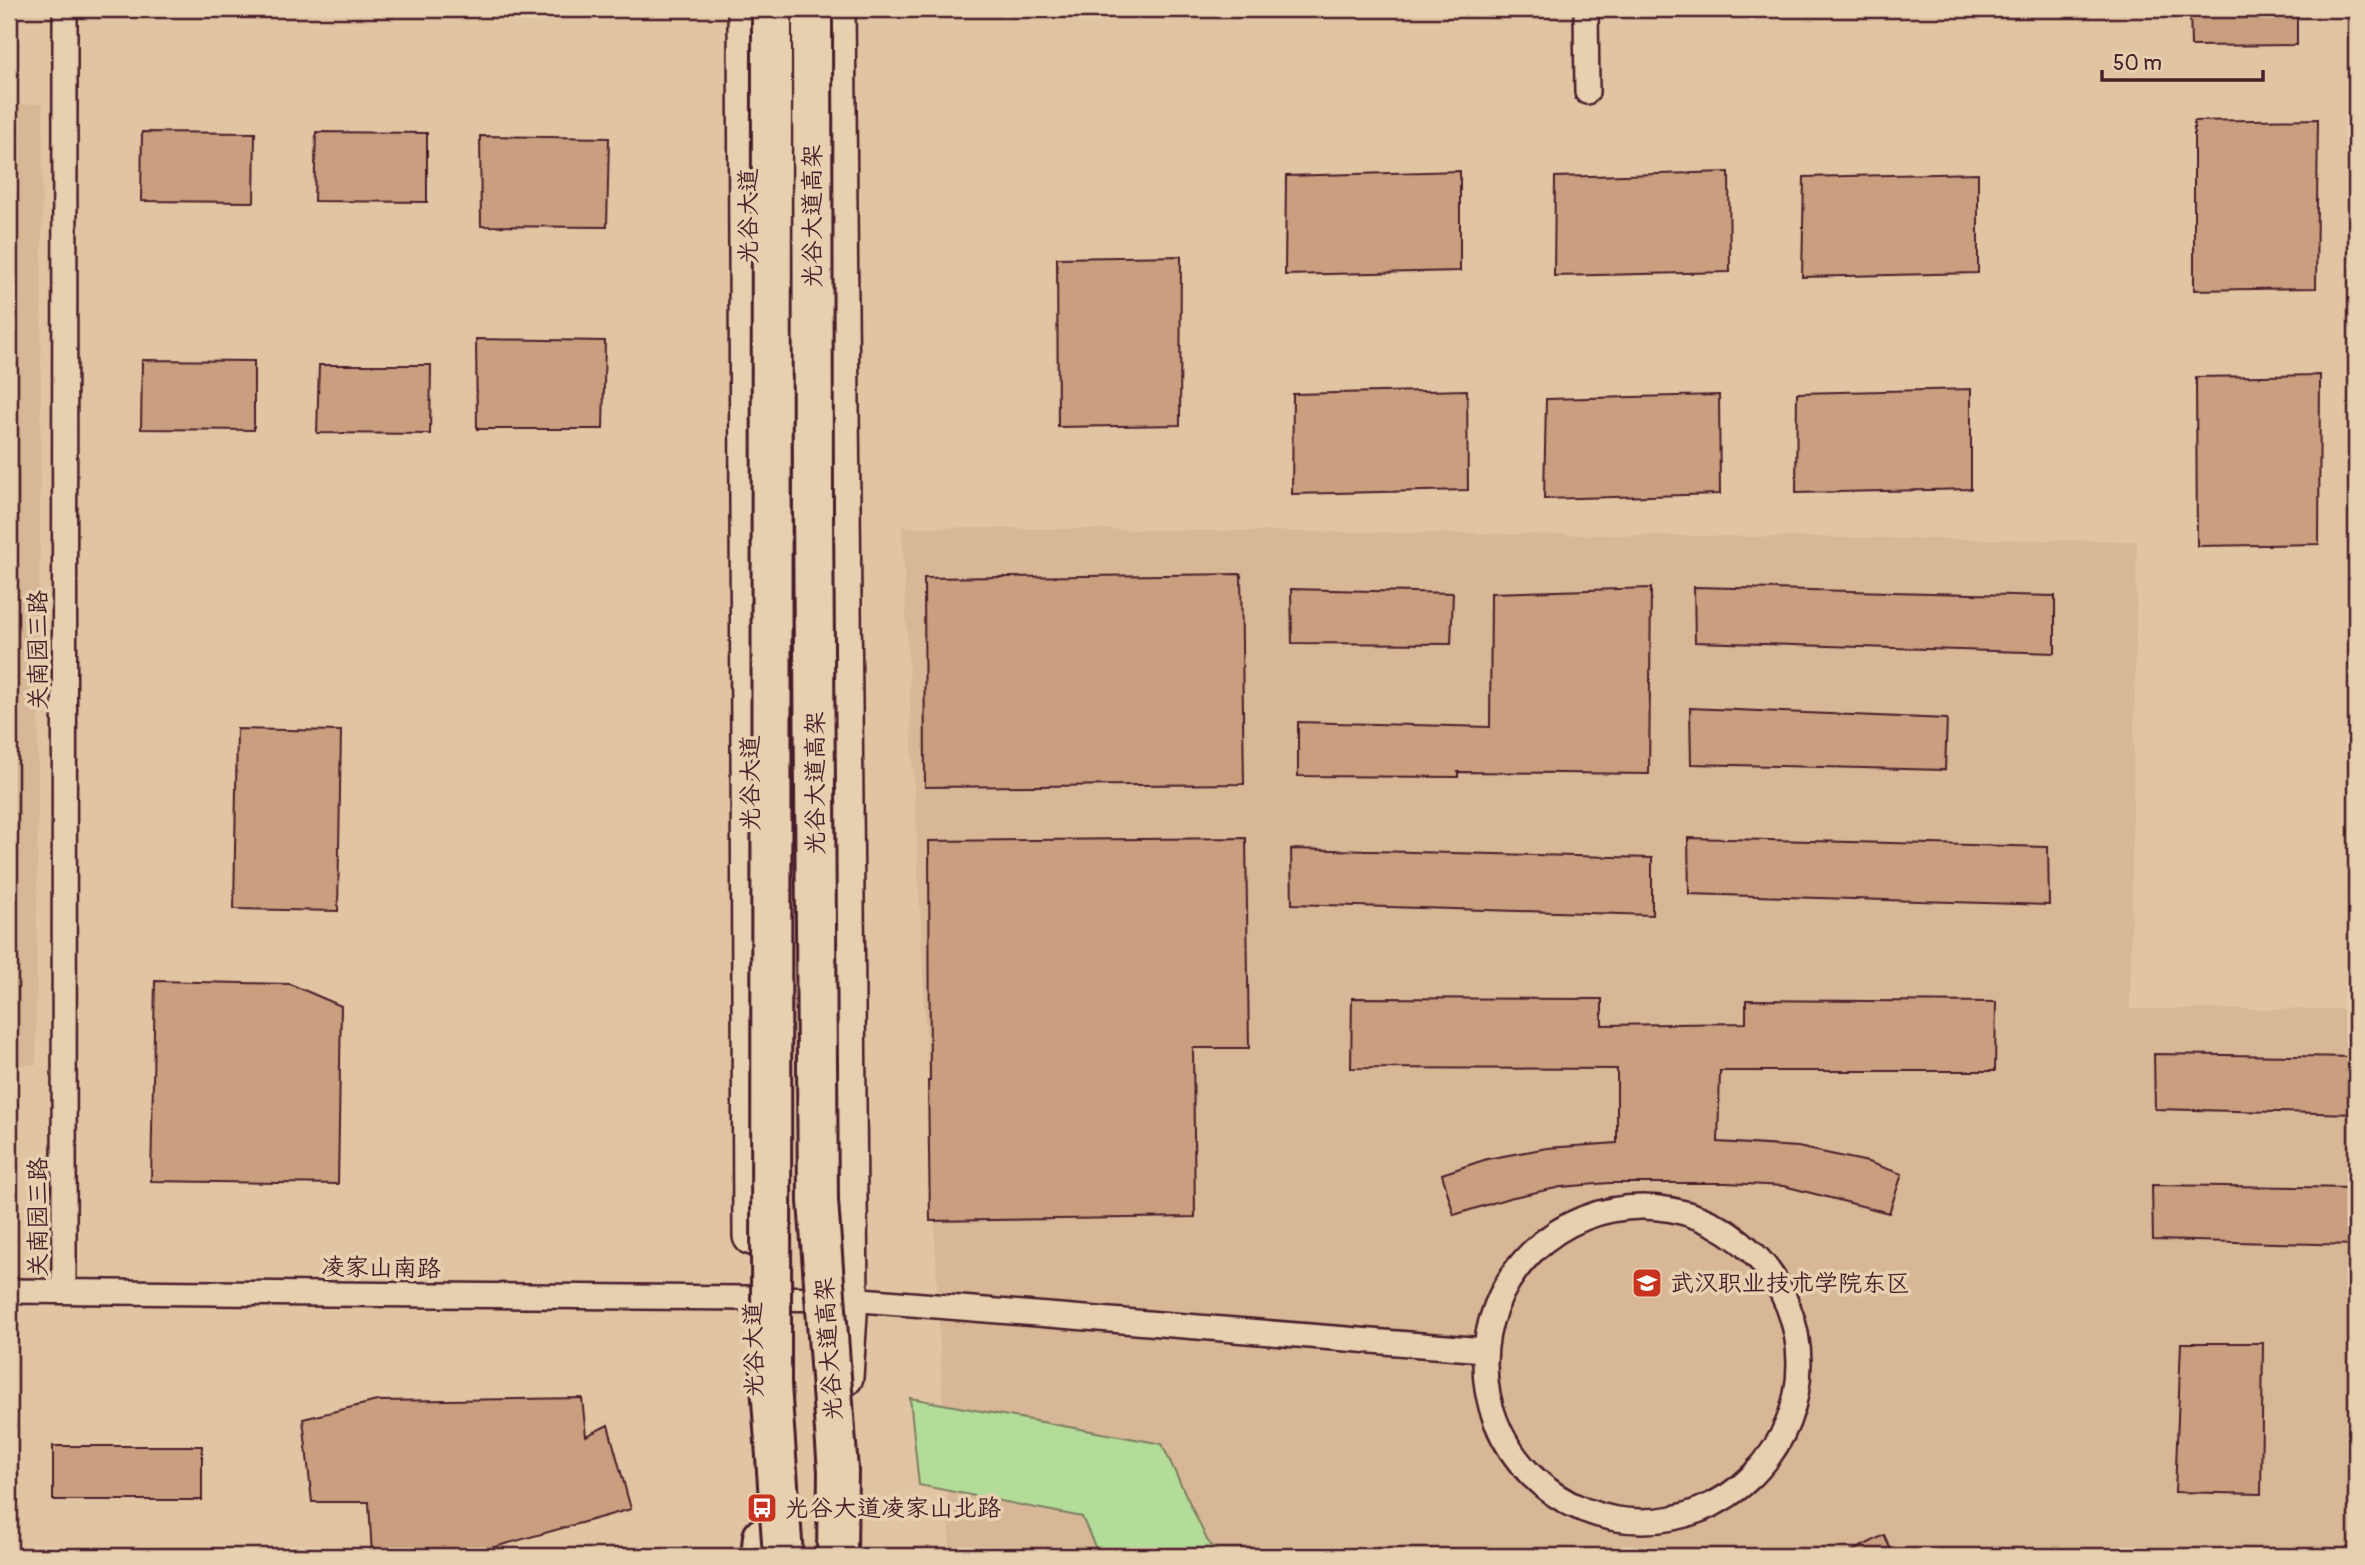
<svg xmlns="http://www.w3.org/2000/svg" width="2365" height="1565" font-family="Pangolin,'LXGW WenKai TC',sans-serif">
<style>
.built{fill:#d7b796}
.green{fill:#b3dc99;stroke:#7e7e62;stroke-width:2}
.building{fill:#ca9f7f;stroke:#4a1f2b;stroke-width:2}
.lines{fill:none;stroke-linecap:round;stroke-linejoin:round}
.street-casing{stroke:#4a1f2b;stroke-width:28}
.primary-casing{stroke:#4a1f2b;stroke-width:42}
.highway-casing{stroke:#4a1f2b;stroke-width:44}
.street{stroke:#e6d0af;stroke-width:23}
.primary{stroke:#e6d0af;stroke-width:37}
.highway{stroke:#e6d0af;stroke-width:38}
.highway-bridge-casing{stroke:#4a1f2b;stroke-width:44;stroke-linecap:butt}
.highway-bridge{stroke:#e6d0af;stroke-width:38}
.labels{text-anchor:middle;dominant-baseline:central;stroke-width:7;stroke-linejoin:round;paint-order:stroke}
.street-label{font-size:24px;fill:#4a1f2b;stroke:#e6d0af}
.poi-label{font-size:24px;fill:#4a1f2b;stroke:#e6d0af;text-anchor:start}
</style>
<rect width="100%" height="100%" fill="#e1c5a3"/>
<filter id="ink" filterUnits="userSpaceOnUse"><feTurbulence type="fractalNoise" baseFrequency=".0143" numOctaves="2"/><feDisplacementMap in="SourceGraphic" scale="14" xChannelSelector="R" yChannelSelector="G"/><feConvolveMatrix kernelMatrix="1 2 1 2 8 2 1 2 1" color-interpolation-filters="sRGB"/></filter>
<g filter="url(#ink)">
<path class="built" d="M 9,104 L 43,104 L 36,1065 L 9,1065 Z
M 902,527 L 2137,541 L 2130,1009 L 2356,1009 L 2356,1556 L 950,1556 Z"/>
<path class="green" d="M 910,1398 L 1162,1444 L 1207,1540 L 1219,1556 L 1099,1556 L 1082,1517 L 919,1485 Z"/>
<path class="building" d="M 2190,9 L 2297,9 L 2297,45 L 2191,46 Z
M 2318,119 L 2316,288 L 2194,290 L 2194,121 Z
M 142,132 L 255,133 L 254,202 L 141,201 Z
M 316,132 L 427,133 L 427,202 L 314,201 Z
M 480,136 L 609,138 L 607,227 L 481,226 Z
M 1460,171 L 1460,271 L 1285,275 L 1286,176 Z
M 1729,172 L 1730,272 L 1554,276 L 1555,177 Z
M 1978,173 L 1978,273 L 1802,277 L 1804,177 Z
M 1181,256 L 1180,425 L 1058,427 L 1057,258 Z
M 476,339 L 605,341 L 603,429 L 477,429 Z
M 142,360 L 254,361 L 254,430 L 141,429 Z
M 319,365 L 431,365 L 430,434 L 317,433 Z
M 2320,375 L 2319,544 L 2197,546 L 2196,377 Z
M 1971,389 L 1971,489 L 1796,493 L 1797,393 Z
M 1467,390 L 1468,490 L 1292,494 L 1293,394 Z
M 1719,395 L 1720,494 L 1544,499 L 1546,399 Z
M 1241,574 L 1244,784 L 925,787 L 924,578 Z
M 1694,587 L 2055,596 L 2055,653 L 1695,642 Z
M 1651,588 L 1649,774 L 1458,772 L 1458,777 L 1298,776 L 1298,722 L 1490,727 L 1491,593 Z
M 1291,589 L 1453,593 L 1451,644 L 1292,643 Z
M 1690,708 L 1947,719 L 1945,770 L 1691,764 Z
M 237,729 L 341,731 L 338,911 L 234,909 Z
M 1246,838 L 1249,1048 L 1193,1048 L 1195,1217 L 930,1221 L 928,1081 L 930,1081 L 929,841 Z
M 1688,838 L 2048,847 L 2049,905 L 1689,894 Z
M 1291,849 L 1652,858 L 1652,915 L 1292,904 Z
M 155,981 L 290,984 L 341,1006 L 338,1184 L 151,1181 Z
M 1352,998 L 1602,999 L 1602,1025 L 1746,1023 L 1746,1000 L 1996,1002 L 1995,1071 L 1720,1071 L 1718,1142 L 1798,1147 L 1868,1162 L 1902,1174 L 1889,1213 L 1784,1186 L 1727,1183 L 1609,1183 L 1561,1187 L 1509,1198 L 1454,1215 L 1442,1174 L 1487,1159 L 1547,1148 L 1617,1143 L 1617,1069 L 1351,1068 Z
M 2154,1054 L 2356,1057 L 2356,1114 L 2155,1109 Z
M 2152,1185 L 2356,1188 L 2356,1245 L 2153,1240 Z
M 2181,1343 L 2263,1343 L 2261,1494 L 2175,1492 Z
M 582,1398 L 586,1436 L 608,1425 L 631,1509 L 462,1556 L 372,1556 L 369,1502 L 312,1502 L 303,1419 L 377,1401 Z
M 53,1446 L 202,1446 L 202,1500 L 53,1500 Z
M 1884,1535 L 1894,1556 L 1843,1556 Z"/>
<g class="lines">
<g class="street-casing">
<path id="street" d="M 1586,9 L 1587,92
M1485 1364a157 157 0 1 1 314 0a157 157 0 1 1-314 0Z
M 9,1291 L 849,1299 L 1484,1350
M 64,1291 L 65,9"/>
</g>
<g class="primary-casing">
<path id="primary" d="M 747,9 L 752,1236
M 836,9 L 849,1299 L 844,1377"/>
</g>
<g class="highway-casing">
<path id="highway" d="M 761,1556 L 763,1537"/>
</g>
<use href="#street" class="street"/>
<use href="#primary" class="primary"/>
<use href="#highway" class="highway"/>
<g class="highway-bridge-casing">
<path id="highway-bridge" d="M 772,9 L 771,1385 L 783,1556
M 812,9 L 813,512 L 818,1201 L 838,1471 L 837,1556"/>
</g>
<use href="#highway-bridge" class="highway-bridge"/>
</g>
</g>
<defs>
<g id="university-square" transform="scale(1.575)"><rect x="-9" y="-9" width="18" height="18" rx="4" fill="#c8321e" stroke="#e6d0af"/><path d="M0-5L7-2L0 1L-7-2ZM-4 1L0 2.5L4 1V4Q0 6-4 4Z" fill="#fff"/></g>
<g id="bus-square" transform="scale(1.575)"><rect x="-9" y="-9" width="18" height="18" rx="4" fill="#c8321e" stroke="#e6d0af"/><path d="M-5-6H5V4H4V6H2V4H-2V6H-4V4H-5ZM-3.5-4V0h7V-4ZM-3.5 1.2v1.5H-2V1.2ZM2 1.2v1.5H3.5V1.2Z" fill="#fff"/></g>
</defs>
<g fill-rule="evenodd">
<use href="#university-square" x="1647" y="1283"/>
<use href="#bus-square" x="762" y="1508"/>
</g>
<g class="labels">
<g class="street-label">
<text transform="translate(748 216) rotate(-90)">光谷大道</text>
<text transform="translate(812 216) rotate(-90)">光谷大道高架</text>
<text transform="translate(38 650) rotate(-90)">关南园三路</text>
<text transform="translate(750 783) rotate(-90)">光谷大道</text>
<text transform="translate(815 783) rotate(-90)">光谷大道高架</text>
<text transform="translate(38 1217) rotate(-90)">关南园三路</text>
<text transform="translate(381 1268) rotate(1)">凌家山南路</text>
<text transform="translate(829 1349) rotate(-94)">光谷大道高架</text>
<text transform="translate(754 1350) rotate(-91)">光谷大道</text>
</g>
<g class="poi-label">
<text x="1670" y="1283">武汉职业技术学院东区</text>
<text x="785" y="1508">光谷大道凌家山北路</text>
</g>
</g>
<rect width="2365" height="1565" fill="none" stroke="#e6d0af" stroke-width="35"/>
<rect x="18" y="18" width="2330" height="1530" fill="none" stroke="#4a1f2b" stroke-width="2.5" filter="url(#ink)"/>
<path d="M2102 70v10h161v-10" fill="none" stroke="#4a1f2b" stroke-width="3.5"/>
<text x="2113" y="70" font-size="21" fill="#4a1f2b" stroke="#e6d0af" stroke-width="5" paint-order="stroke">50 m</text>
</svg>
